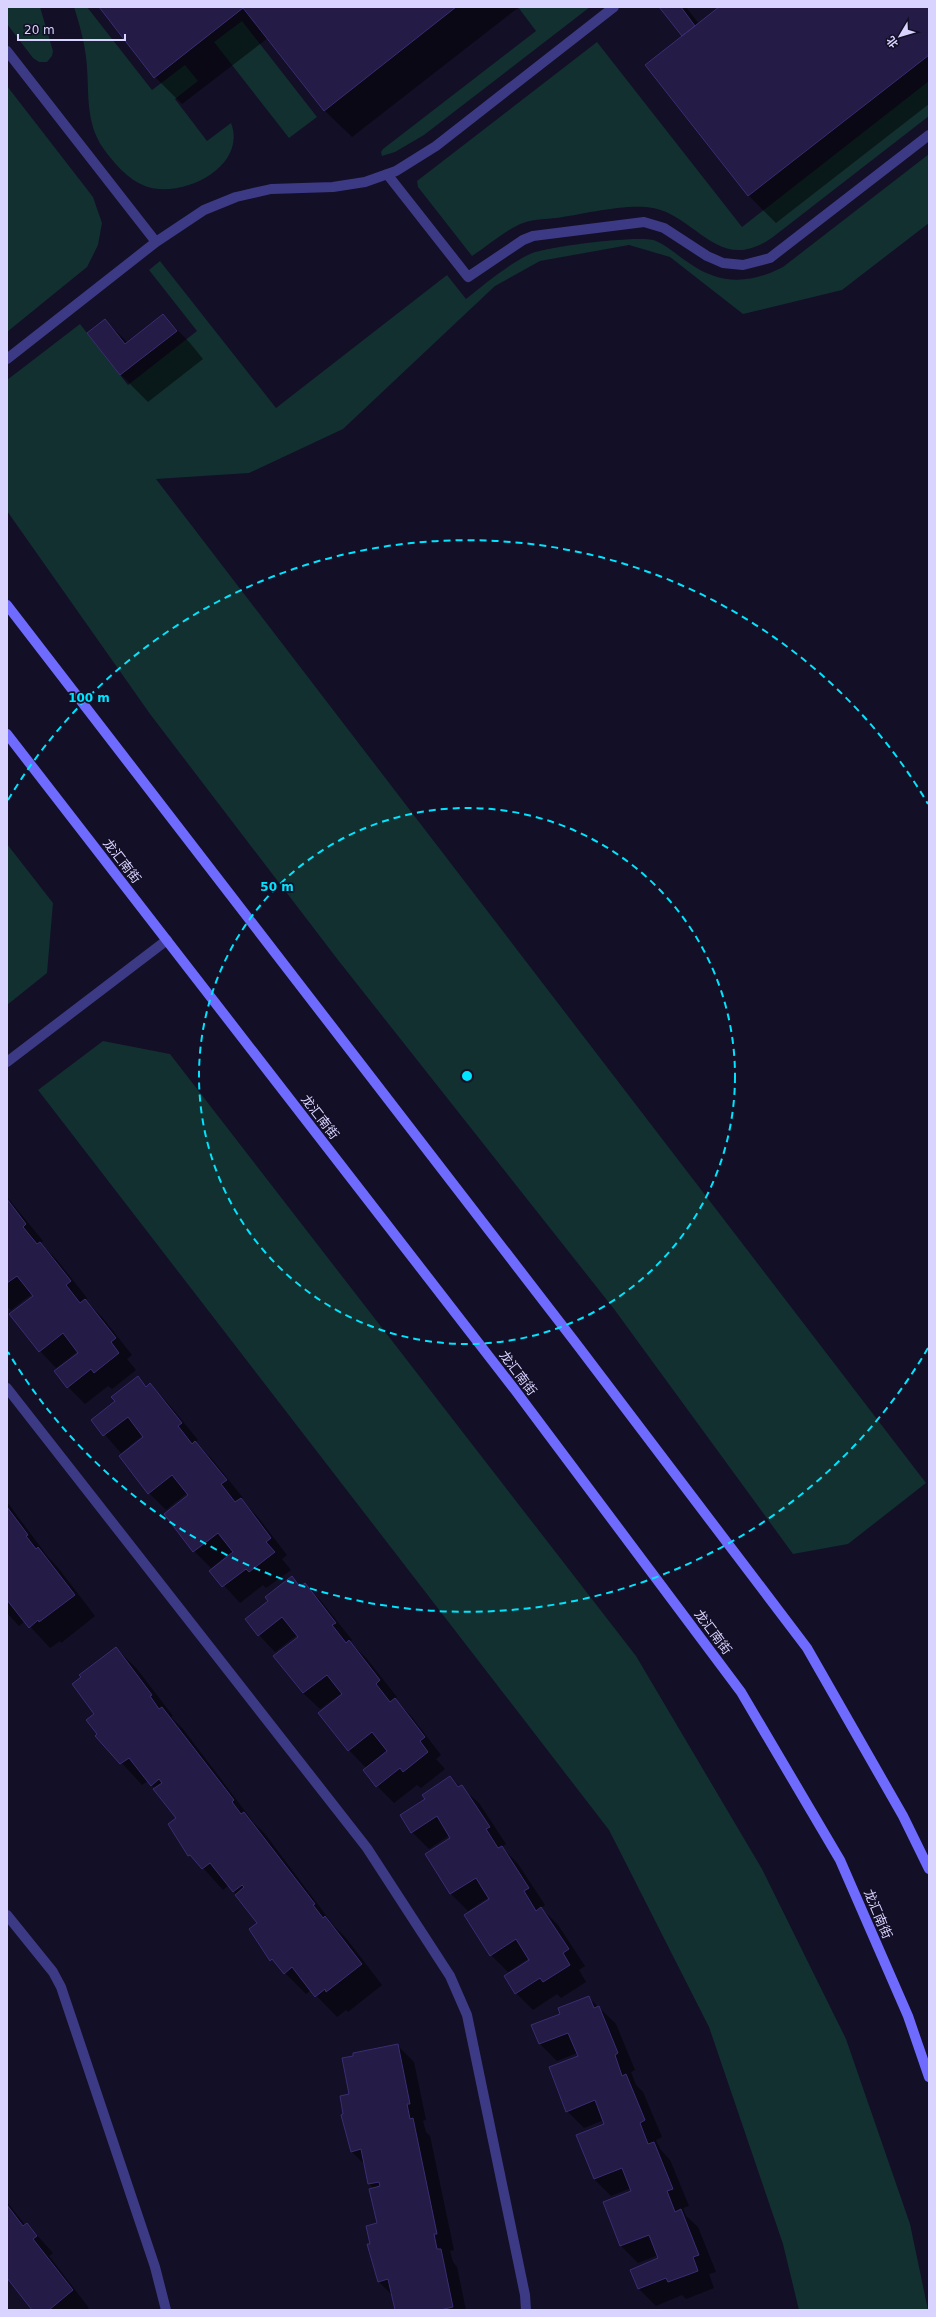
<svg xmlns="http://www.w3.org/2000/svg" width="936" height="2317" font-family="'DejaVu Sans','Noto Sans SC',sans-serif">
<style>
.green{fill:#12302f}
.shadow{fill:#0007}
.building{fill:#241b47;stroke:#3b2d73}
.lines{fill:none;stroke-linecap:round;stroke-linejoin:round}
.lane{stroke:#3d3a85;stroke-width:10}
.street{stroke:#3d3a85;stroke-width:10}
.secondary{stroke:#6f6bff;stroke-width:10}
.ring{fill:none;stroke:#00e5ff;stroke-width:2;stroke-dasharray:7 5}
.labels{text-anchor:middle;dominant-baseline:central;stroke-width:3.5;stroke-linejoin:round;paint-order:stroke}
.street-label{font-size:13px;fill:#d9d4ff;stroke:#130f26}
.centre{fill:#00e5ff;stroke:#130f26;stroke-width:2}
.ring-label{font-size:12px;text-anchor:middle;font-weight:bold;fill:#00e5ff;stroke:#130f26;stroke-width:3.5;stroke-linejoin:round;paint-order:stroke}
</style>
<rect width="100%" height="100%" fill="#130f26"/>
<path class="green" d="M 7,7 L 40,7 L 53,51 L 52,56 L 47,62 L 39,62 L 33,58 L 7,24 Z
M 74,7 L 87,7 L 152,90 L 185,65 L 198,81 L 175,99 L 207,141 L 231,123 C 248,167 181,200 145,186 C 127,179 114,163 103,148 C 84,120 90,89 86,57 C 84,40 79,23 74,7 Z
M 518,7 L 590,7 L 424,135 L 395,152 L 382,156 L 381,152 L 383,149 L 536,31 Z
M 242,21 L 317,117 L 289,138 L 214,42 Z
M 597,42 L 742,227 L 929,81 L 929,116 L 773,237 C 719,276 697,216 653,208 C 628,203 583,214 557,218 C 546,219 533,219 523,223 C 505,230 489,245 472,256 L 418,187 L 417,181 Z
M 7,86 L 93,197 L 102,223 L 98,245 L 87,267 L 7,332 Z
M 929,154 L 929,223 L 842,290 L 743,314 L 670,257 L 629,245 L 540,261 L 495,286 L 343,429 L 249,473 L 156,479 L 926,1483 L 848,1544 L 793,1554 L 614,1309 L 338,960 L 150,714 L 7,511 L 7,380 L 80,324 L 128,385 L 197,331 L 149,270 L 160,261 L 276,408 L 447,275 L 466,299 C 486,283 507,265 530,254 C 544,247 643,234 656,241 C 668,246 678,256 689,263 C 720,285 750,284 783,267 Z
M 7,844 L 53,903 L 47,973 L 7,1005 Z
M 103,1041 L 170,1054 L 636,1656 L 762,1869 L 846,2039 L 910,2224 L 928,2310 L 799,2310 L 783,2244 L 709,2027 L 609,1830 L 38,1090 Z"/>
<path class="shadow" d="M 100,7 L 519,7 L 352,137 L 324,110 L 268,38 L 182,104 L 155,77 Z
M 660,7 L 686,7 L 699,24 L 721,7 L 929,7 L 929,104 L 776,223 L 749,196 L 647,65 L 683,36 Z
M 163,315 L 190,343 L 203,359 L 148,402 L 120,374 L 105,320 L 128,343 Z
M 7,1197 L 43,1241 L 40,1243 L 57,1260 L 87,1298 L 85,1300 L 102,1317 L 132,1355 L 127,1359 L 136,1370 L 112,1389 L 108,1386 L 85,1404 L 68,1387 L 79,1353 L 78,1351 L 56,1368 L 40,1351 L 32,1294 L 11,1310 L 7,1307 Z
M 138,1377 L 147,1387 L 150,1385 L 167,1402 L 198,1440 L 195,1442 L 212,1459 L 243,1498 L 240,1499 L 257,1516 L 287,1555 L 282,1559 L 291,1570 L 266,1588 L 263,1585 L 240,1603 L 211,1571 L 232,1554 L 230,1553 L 211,1568 L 194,1551 L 187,1493 L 166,1510 L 149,1493 L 143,1435 L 121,1453 L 92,1420 L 116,1402 Z
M 7,1502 L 48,1557 L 59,1569 L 95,1616 L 61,1643 L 60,1641 L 50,1648 L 25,1621 L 19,1626 L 7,1613 Z
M 291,1577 L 301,1587 L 304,1584 L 321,1601 L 352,1640 L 349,1642 L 366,1658 L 397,1697 L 394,1699 L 411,1716 L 441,1755 L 436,1759 L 445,1769 L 421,1788 L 417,1785 L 394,1803 L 377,1786 L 365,1770 L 367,1769 L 349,1750 L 342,1693 L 320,1709 L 303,1693 L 299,1637 L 297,1635 L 275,1652 L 259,1635 L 270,1601 Z
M 116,1648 L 137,1669 L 173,1716 L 171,1717 L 183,1729 L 254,1823 L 265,1834 L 334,1926 L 346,1938 L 382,1985 L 348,2012 L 346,2010 L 337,2017 L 311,1990 L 306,1994 L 285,1973 L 259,1945 L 261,1943 L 258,1923 L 237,1895 L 229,1885 L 223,1890 L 178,1840 L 180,1839 L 177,1818 L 155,1789 L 148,1781 L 142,1785 L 97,1736 L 99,1734 L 96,1714 Z
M 450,1778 L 479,1803 L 506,1844 L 502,1847 L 518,1864 L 545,1905 L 541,1908 L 558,1925 L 585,1966 L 579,1970 L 586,1982 L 561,1998 L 557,1994 L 533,2010 L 516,1993 L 530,1960 L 529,1958 L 508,1972 L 491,1955 L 489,1897 L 468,1911 L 451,1894 L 426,1854 L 452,1838 L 450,1835 L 429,1849 L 412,1832 L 426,1800 Z
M 588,1997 L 616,2024 L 635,2070 L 631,2072 L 636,2085 L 643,2092 L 662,2137 L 656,2140 L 660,2149 L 670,2160 L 689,2206 L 683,2208 L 686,2216 L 698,2227 L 716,2272 L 709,2274 L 714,2288 L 686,2299 L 682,2295 L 656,2306 L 639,2289 L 660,2259 L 658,2255 L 638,2263 L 621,2246 L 604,2203 L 633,2191 L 631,2188 L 611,2196 L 594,2179 L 606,2124 L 604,2120 L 584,2128 L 567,2111 L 579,2056 L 577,2053 L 557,2061 L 540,2044 L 533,2025 L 561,2014 Z
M 397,2045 L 414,2062 L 426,2120 L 423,2121 L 426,2132 L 430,2136 L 454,2250 L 450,2251 L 453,2262 L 457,2267 L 466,2310 L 396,2310 L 392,2295 L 378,2281 L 375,2266 L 372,2263 L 368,2245 L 372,2244 L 378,2224 L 374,2189 L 369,2183 L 365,2165 L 351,2151 L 349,2137 L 345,2133 L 341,2097 L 351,2095 Z
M 7,2202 L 25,2225 L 27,2224 L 53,2253 L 49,2256 L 89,2308 L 86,2310 L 34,2310 L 7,2277 Z"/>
<path class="building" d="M 99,7 L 456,7 L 324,111 L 243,8 L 154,78 Z
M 659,7 L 681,7 L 695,26 L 682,36 Z
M 719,7 L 929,7 L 929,55 L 748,196 L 645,65 Z
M 163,314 L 177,331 L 120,375 L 87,333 L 105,319 L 125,344 Z
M 7,1199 L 26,1224 L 23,1227 L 37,1244 L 40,1242 L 71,1281 L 66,1285 L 80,1303 L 85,1299 L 116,1338 L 111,1342 L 119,1353 L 94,1373 L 91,1369 L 67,1388 L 54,1371 L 78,1353 L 63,1333 L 39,1352 L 9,1314 L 33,1296 L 17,1276 L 7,1283 Z
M 138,1376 L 146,1387 L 150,1383 L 182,1423 L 178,1426 L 192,1444 L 195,1441 L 227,1480 L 221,1484 L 235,1502 L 241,1498 L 271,1538 L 266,1542 L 275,1552 L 249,1572 L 246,1569 L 222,1587 L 209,1571 L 233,1552 L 218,1533 L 193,1552 L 164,1514 L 188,1495 L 172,1475 L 148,1494 L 119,1456 L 143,1437 L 128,1417 L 103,1436 L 91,1420 L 115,1401 L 111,1397 Z
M 7,1507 L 28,1535 L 26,1536 L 36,1549 L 38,1547 L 75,1595 L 39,1622 L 38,1620 L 29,1628 L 7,1600 Z
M 292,1576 L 300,1587 L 305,1583 L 336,1623 L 332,1625 L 346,1643 L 349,1640 L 380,1680 L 376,1684 L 390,1702 L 395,1698 L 425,1737 L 420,1741 L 428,1752 L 403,1772 L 400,1768 L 376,1787 L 363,1770 L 387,1751 L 372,1732 L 348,1751 L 318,1713 L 342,1694 L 327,1675 L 303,1693 L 273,1656 L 298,1637 L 282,1617 L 258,1636 L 245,1619 L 268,1601 L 265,1597 Z
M 116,1647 L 152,1695 L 150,1696 L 159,1709 L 162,1707 L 234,1800 L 232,1802 L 241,1814 L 244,1812 L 315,1904 L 313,1905 L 323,1918 L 325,1916 L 362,1964 L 326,1992 L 325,1989 L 315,1997 L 292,1967 L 284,1974 L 272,1959 L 270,1961 L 249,1929 L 257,1923 L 235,1895 L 244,1887 L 242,1885 L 233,1892 L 210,1863 L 202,1869 L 190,1855 L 188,1856 L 168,1824 L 176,1818 L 153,1789 L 162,1783 L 159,1779 L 151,1786 L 129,1758 L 120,1764 L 95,1736 L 97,1734 L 86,1720 L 94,1714 L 72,1684 L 81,1677 L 79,1675 Z
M 450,1776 L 458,1787 L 462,1785 L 490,1827 L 486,1829 L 498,1848 L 502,1846 L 529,1888 L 524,1891 L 536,1911 L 541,1907 L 569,1949 L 563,1953 L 570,1965 L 543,1982 L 540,1978 L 515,1994 L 504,1976 L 529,1960 L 516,1939 L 490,1956 L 464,1915 L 489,1899 L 476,1878 L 450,1894 L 425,1854 L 450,1838 L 437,1816 L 411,1833 L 400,1815 L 425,1799 L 422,1795 Z
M 589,1996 L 594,2008 L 599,2006 L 618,2053 L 615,2055 L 622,2076 L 626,2074 L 645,2120 L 640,2123 L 648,2144 L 654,2142 L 673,2189 L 667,2191 L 675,2212 L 681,2209 L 699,2255 L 693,2257 L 698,2271 L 668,2282 L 666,2278 L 638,2289 L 630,2270 L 658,2258 L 649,2235 L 620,2246 L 603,2202 L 631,2191 L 622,2168 L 594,2179 L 576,2135 L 604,2124 L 595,2100 L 566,2112 L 549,2067 L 578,2056 L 568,2033 L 539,2044 L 531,2025 L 560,2014 L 558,2008 Z
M 398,2044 L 410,2104 L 407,2104 L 410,2119 L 413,2118 L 437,2234 L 434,2234 L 437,2249 L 441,2249 L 453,2307 L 440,2310 L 395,2310 L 388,2279 L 378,2282 L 367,2244 L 370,2244 L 366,2226 L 377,2223 L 369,2189 L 380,2186 L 379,2182 L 368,2184 L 361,2149 L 351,2152 L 341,2115 L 343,2114 L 340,2096 L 349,2094 L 342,2058 L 353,2056 L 353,2053 Z
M 7,2205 L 23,2226 L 27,2223 L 37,2236 L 33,2239 L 73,2290 L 49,2310 L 32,2310 L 7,2278 Z"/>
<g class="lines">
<path class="lane" d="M 7,51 L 156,242
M 387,174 L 468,277 L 523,240 L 533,236 L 644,222 L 664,228 L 707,256 L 723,263 L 743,265 L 770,258 L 929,135
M 7,359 L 156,242 L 204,210 L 236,197 L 271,189 L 333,187 L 365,182 L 396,171 L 436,146 L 614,7
M 7,1388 L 367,1848 L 450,1976 L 467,2015 L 525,2295 L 526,2310
M 7,1915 L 53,1972 L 61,1987 L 155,2267 L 166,2310"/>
<path class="street" d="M 7,1062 L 167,940"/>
<path class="secondary" d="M 7,605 L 575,1342 L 807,1648 L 903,1816 L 929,1869
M 7,734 L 515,1390 L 741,1692 L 840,1860 L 908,2016 L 929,2077"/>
</g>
<g class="ring">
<circle cx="467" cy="1076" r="268"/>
<path d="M928 1348A535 535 0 0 1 8 1352M8 800A535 535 0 0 1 928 804"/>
</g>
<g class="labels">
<g class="street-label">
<text transform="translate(122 861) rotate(52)">龙汇南街</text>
<text transform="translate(320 1117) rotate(52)">龙汇南街</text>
<text transform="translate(518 1373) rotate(53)">龙汇南街</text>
<text transform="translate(713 1632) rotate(53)">龙汇南街</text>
<text transform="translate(878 1914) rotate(67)">龙汇南街</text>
</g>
</g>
<circle cx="467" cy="1076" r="6" class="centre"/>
<g class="ring-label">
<text x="89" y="702">100 m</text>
<text x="277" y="891">50 m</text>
</g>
<rect width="936" height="2317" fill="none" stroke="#d9d4ff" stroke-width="16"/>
<g transform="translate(900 36) rotate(232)" stroke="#130f26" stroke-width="3" paint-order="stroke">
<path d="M0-3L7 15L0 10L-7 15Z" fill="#d9d4ff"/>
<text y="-6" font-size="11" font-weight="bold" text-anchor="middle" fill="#d9d4ff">北</text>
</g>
<path d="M18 34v6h107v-6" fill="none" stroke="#d9d4ff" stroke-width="2"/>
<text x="24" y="34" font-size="12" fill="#d9d4ff" stroke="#130f26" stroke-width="3" paint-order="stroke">20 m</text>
</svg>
